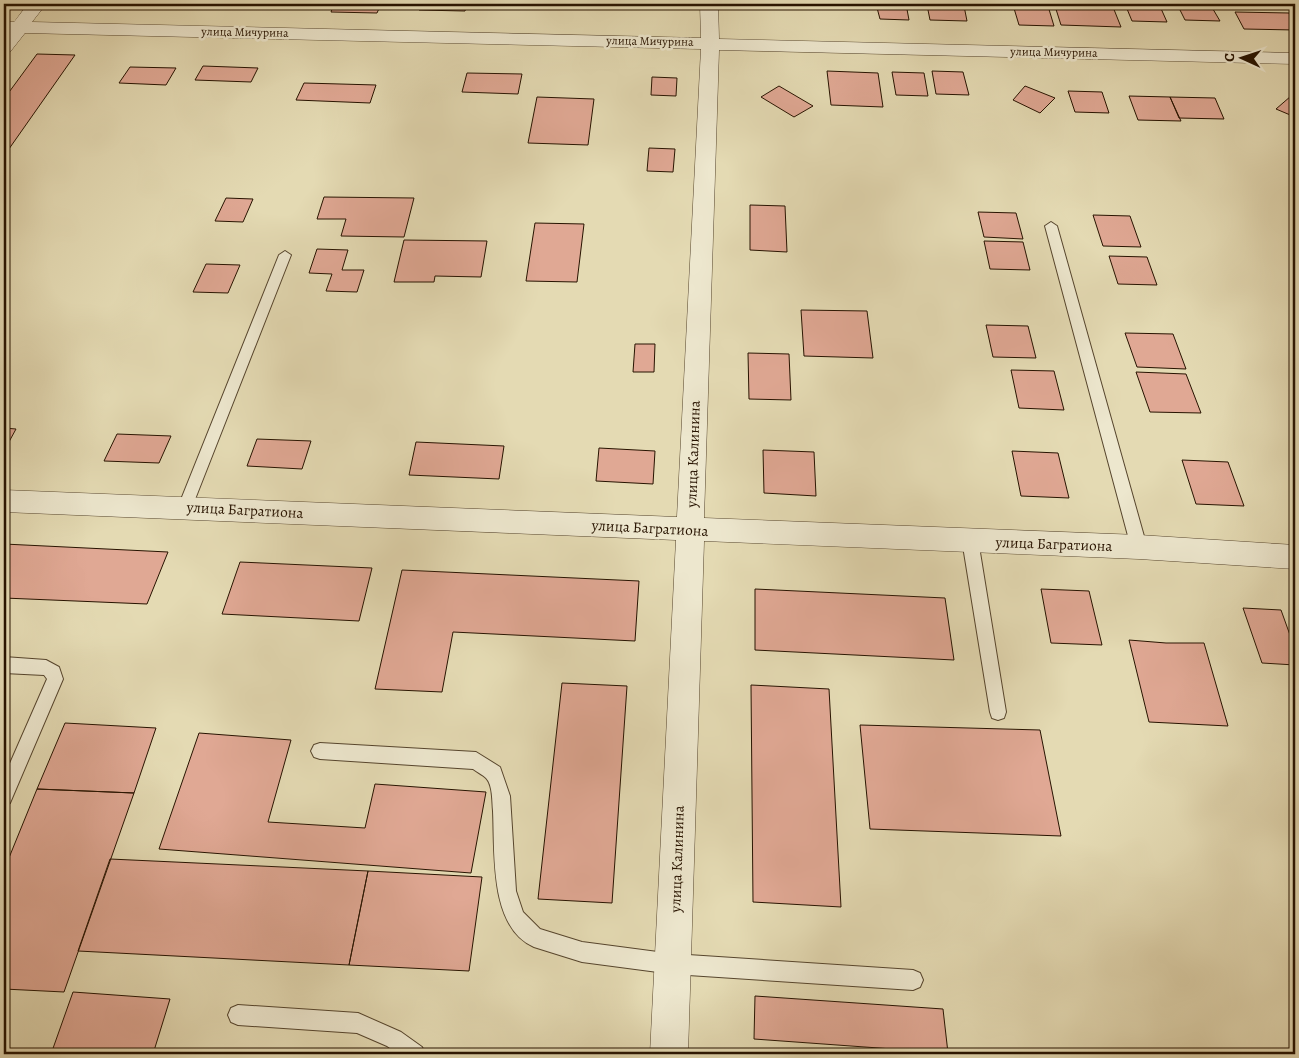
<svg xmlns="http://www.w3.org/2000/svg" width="1299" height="1058" font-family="Alegreya,serif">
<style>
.building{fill:#e0a894;stroke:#271300}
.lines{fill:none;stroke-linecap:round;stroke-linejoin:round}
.service-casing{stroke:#56452d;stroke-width:2}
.minor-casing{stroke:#56452d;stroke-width:1}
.service{fill:#ede7ce;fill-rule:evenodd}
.minor{fill:#ede7ce;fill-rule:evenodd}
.labels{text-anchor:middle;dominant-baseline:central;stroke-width:5;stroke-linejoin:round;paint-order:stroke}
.far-street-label{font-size:12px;fill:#271300;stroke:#ede7ce}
.street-label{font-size:15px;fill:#271300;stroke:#ede7ce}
</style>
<rect width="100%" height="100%" fill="#e4dab3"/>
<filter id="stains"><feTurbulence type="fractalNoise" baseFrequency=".004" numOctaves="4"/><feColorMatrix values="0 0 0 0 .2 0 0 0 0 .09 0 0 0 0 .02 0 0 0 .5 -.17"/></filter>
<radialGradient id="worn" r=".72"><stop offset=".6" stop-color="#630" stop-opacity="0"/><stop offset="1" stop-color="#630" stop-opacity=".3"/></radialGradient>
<path class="building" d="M 229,4 L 275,4 L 274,7 L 228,6 Z
M 279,4 L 325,4 L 323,8 L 277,7 Z
M 334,4 L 381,4 L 377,13 L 331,12 Z
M 421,4 L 467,4 L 465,11 L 419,10 Z
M 876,4 L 906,4 L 909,20 L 880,19 Z
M 1125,4 L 1159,4 L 1167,22 L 1132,21 Z
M 1177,4 L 1210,4 L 1220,21 L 1185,20 Z
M 927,5 L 964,6 L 967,21 L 930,20 Z
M 1013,5 L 1048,6 L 1054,26 L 1019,25 Z
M 1055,6 L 1113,7 L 1121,27 L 1061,25 Z
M 1235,12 L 1289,13 L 1295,23 L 1295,30 L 1244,29 Z
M 37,54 L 75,55 L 4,156 L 4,99 Z
M 203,66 L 258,68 L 251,82 L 195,80 Z
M 130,67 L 176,68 L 166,85 L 119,83 Z
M 827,71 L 878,73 L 883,107 L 831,105 Z
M 932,71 L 963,72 L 969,95 L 936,94 Z
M 892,72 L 924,73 L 928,96 L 896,95 Z
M 467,73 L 522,74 L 518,94 L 462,92 Z
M 652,77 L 677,78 L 676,96 L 651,95 Z
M 304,83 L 376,85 L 370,103 L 296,100 Z
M 779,86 L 813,106 L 794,117 L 761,97 Z
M 1025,86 L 1055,98 L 1040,113 L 1013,100 Z
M 1068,91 L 1102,92 L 1109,113 L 1075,112 Z
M 1129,96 L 1170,97 L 1181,121 L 1138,120 Z
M 1291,96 L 1295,98 L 1295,117 L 1276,109 Z
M 537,97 L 594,99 L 588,145 L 528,143 Z
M 1170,97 L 1215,98 L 1224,119 L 1179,118 Z
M 649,148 L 675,149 L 673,172 L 647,171 Z
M 324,197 L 414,198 L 404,237 L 341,236 L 346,219 L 317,219 Z
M 226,198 L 253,199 L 243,222 L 215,221 Z
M 750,205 L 785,206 L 787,252 L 750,250 Z
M 978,212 L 1016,213 L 1023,239 L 984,237 Z
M 1093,215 L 1130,216 L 1141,247 L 1103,246 Z
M 535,223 L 584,224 L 577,282 L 526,281 Z
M 404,240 L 487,241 L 481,277 L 435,276 L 434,282 L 394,282 Z
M 984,241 L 1023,242 L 1030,270 L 990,269 Z
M 317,249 L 348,250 L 342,270 L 364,270 L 357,292 L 326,291 L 332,274 L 309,273 Z
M 1109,256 L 1147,257 L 1157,285 L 1118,284 Z
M 206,264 L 240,265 L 228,293 L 193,292 Z
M 801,310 L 867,311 L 873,358 L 804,356 Z
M 986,325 L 1028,326 L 1036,358 L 993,357 Z
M 1125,333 L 1173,334 L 1186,369 L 1137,367 Z
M 635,344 L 655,344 L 654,372 L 633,372 Z
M 748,353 L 789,354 L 791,400 L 749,399 Z
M 1011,370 L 1054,371 L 1064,410 L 1019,408 Z
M 1136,372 L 1186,374 L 1201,413 L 1150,412 Z
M 4,428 L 16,429 L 4,451 Z
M 117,434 L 171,436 L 159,463 L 104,461 Z
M 257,439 L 311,441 L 302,469 L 247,466 Z
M 416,442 L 504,446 L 499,479 L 409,475 Z
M 599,448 L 655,451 L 653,484 L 596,481 Z
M 763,450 L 814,452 L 816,496 L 764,493 Z
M 1012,451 L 1058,453 L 1069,498 L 1021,496 Z
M 1182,460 L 1228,462 L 1244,506 L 1196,504 Z
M 4,544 L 168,552 L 147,604 L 4,598 Z
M 240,562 L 372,568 L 359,621 L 222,614 Z
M 402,570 L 639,581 L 635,641 L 453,632 L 442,692 L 375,689 Z
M 755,589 L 945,598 L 954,660 L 755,650 Z
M 1041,589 L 1089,591 L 1102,645 L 1051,643 Z
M 1243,608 L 1281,610 L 1295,649 L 1295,665 L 1262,663 Z
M 1129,640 L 1166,643 L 1204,643 L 1228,726 L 1149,722 Z
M 562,683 L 627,686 L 612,903 L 538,899 Z
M 751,685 L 829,689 L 841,907 L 753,902 Z
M 65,723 L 156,728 L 134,793 L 37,789 Z
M 860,725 L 1040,730 L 1061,836 L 870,829 Z
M 199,733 L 291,740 L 268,822 L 365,828 L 375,784 L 486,792 L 471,873 L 159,849 Z
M 37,789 L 134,793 L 64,992 L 4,989 L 4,870 Z
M 110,859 L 368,871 L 349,965 L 78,951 Z
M 368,871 L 482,877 L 469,971 L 349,965 Z
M 73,992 L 170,999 L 153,1054 L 51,1054 Z
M 755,996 L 943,1009 L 948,1053 L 754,1039 Z"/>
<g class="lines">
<g class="service-casing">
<path id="service" d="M 1051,222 L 1057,226 L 1147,547 L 1144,552 L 1139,554 L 1134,552 L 1131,547 L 1045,226 Z
M 285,251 L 291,255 L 192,507 L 190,511 L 185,513 L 180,511 L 178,507 L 279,255 Z
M 970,534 L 975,535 L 978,540 L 1006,712 L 1004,718 L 998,720 L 992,718 L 990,712 L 962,540 L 965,535 Z
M 4,657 L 46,660 L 59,667 L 63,679 L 10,803 L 4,806 L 4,777 L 47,679 L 44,675 L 4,673 Z
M 320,743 L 476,752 L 500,767 L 510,796 L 516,891 L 523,912 L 540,929 L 582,942 L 673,954 L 913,970 L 920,973 L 923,980 L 920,987 L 913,990 L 673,974 L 582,962 L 534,947 C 489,928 495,852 493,811 C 492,802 493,785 486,778 C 483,775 477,772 473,769 L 320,759 L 314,757 L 311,751 L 314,745 Z
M 238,1005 L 358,1013 L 401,1032 L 422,1047 L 425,1054 L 398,1054 L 387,1046 L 357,1033 L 238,1025 L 231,1022 L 228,1015 L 231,1008 Z"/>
</g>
<g class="minor-casing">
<path id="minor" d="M 28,4 L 46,4 L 32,22 L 701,38 L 700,4 L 718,4 L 719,39 L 1295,53 L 1295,64 L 719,50 L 704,518 L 1139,535 L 1295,545 L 1295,569 L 1139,559 L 704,541 L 688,1054 L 650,1054 L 676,540 L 4,512 L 4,490 L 677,517 L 701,49 L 25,33 L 10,52 L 4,53 L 4,36 L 6,32 L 4,32 L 4,22 L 14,22 Z"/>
</g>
<use href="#service" class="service"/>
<use href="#minor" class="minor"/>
</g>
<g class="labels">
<g class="far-street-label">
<text transform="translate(245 32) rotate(1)">улица Мичурина</text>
<text transform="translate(650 41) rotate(1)">улица Мичурина</text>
<text transform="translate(1054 52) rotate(1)">улица Мичурина</text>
</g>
<g class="street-label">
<text transform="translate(693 454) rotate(-88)">улица Калинина</text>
<text transform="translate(245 510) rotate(3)">улица Багратиона</text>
<text transform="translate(650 528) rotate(3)">улица Багратиона</text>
<text transform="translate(1054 544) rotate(2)">улица Багратиона</text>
<text transform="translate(677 859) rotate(-88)">улица Калинина</text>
</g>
</g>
<rect width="1299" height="1058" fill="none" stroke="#e4dab3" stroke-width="20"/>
<rect x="5" y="5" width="1289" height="1048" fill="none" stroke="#271300" stroke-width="2.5"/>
<rect x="10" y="10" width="1279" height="1038" fill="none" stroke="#271300"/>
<g transform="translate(1242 58) rotate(273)" stroke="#ede7ce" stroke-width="4" paint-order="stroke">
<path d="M0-4L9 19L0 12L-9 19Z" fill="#271300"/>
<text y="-8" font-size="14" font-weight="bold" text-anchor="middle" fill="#271300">С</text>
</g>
<rect width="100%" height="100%" filter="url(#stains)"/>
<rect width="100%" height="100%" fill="url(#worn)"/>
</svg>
